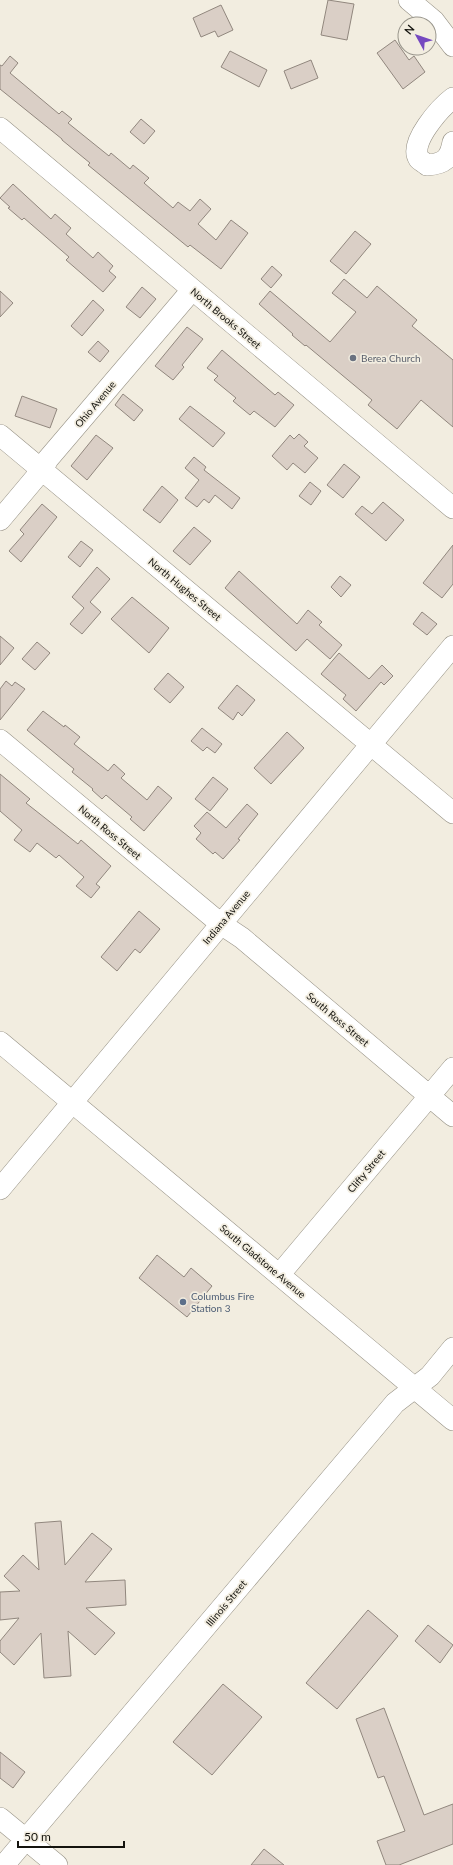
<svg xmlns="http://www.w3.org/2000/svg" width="453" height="1865" font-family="Lato,sans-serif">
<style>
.building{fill:#dacfc6;stroke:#91877e}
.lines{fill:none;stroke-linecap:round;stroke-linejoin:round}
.minor-casing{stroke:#989387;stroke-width:22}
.minor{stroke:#fff;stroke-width:21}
.worship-dot{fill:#6b7280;stroke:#f2ede0;stroke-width:1.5}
.service-dot{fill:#5c6f8a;stroke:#f2ede0;stroke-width:1.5}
.labels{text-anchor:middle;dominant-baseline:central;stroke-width:3.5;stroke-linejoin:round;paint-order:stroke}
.street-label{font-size:10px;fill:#14130e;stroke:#f2ede0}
.worship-label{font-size:10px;fill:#5b616d;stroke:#f2ede0;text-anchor:start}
.service-label{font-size:10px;fill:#4e5e75;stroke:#f2ede0;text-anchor:start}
</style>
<rect width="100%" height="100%" fill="#f2ede0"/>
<path class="building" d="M 328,0 L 354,4 L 347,40 L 321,35 Z
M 221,5 L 233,30 L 218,37 L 215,31 L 201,37 L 193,18 Z
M 395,40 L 409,60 L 414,56 L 425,72 L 403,89 L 377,53 Z
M 230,51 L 267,70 L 259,87 L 221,67 Z
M 10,56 L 18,63 L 10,73 L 59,114 L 62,111 L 72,119 L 68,123 L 109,156 L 111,153 L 130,169 L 133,165 L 149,178 L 144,183 L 173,208 L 178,202 L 190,211 L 200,199 L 211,209 L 198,224 L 216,240 L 231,220 L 248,233 L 221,269 L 190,245 L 188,247 L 88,165 L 90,163 L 62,140 L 62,139 L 0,89 L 0,65 L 2,66 Z
M 311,60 L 318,78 L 291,89 L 284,71 Z
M 141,119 L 155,131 L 144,144 L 130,132 Z
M 13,184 L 51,219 L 55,214 L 71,228 L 66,234 L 93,258 L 98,252 L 113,266 L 109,271 L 116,277 L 103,292 L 66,260 L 69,257 L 24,218 L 22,220 L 8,208 L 10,207 L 0,198 Z
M 355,231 L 371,244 L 346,274 L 330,261 Z
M 272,266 L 282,275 L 271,288 L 261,279 Z
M 344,279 L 367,298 L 377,286 L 417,320 L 412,326 L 453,360 L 453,427 L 421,400 L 397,429 L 368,405 L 372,400 L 306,345 L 305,346 L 292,335 L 293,334 L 259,304 L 270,291 L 330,342 L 356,312 L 332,293 Z
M 142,287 L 156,299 L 140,318 L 126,307 Z
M 0,291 L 13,303 L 0,317 Z
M 93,300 L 104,310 L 82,336 L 71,326 Z
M 187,327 L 203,339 L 182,365 L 184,367 L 173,380 L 155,366 Z
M 98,341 L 109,351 L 100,362 L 88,352 Z
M 222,350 L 275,395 L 278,392 L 294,405 L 275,427 L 254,411 L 250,415 L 233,401 L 236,398 L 214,380 L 218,376 L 207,368 Z
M 123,394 L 143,410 L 134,421 L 115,405 Z
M 22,396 L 57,409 L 50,428 L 15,416 Z
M 190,406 L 225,433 L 213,447 L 179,419 Z
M 299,434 L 308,442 L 304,446 L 318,458 L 305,473 L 293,463 L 287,470 L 272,456 L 290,435 L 294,439 Z
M 96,435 L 113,448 L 87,480 L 71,466 Z
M 194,457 L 206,467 L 204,470 L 240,498 L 232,509 L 215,495 L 209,503 L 204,499 L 197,507 L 185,498 L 199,480 L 185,468 Z
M 344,464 L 360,477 L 343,498 L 327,485 Z
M 310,482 L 321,491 L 311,505 L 299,496 Z
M 162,486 L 178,500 L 160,523 L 143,510 Z
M 383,502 L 404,520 L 386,541 L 355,514 L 362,506 L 372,514 Z
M 42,504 L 57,517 L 21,562 L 9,551 L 24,534 L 20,530 Z
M 194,527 L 211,541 L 190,565 L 173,551 Z
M 81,541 L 93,550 L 80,567 L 68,557 Z
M 453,545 L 453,584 L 442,598 L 423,583 Z
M 97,567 L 110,579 L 90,602 L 101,612 L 82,634 L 70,624 L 84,608 L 72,597 Z
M 239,571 L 297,624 L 308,610 L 322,622 L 319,625 L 342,645 L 330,659 L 307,639 L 296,651 L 225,588 Z
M 340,576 L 351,585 L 341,597 L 331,587 Z
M 132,597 L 169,628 L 149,653 L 111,619 Z
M 422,612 L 437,624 L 427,635 L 413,624 Z
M 0,636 L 14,648 L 0,665 Z
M 37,642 L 50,653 L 35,670 L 22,659 Z
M 339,653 L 369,679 L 382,665 L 393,676 L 384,685 L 381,682 L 356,711 L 343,699 L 346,695 L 321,674 Z
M 168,673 L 184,687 L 170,703 L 154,689 Z
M 6,681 L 12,686 L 15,682 L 25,689 L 0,720 L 0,689 Z
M 237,685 L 255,700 L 242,716 L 238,712 L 233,720 L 218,708 Z
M 43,711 L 64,727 L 65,725 L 80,737 L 74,744 L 108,771 L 114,764 L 125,774 L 121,778 L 147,800 L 158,786 L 172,798 L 144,831 L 130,819 L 132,817 L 106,795 L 102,799 L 92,790 L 93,789 L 72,772 L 74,769 L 27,730 Z
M 202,728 L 222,744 L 215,753 L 207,747 L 203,751 L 191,741 Z
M 287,732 L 304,748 L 271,784 L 254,768 Z
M 0,774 L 30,799 L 26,803 L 78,844 L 81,840 L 111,866 L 96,884 L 100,887 L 91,898 L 76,886 L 84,877 L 59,855 L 56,858 L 37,843 L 30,852 L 14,840 L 22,830 L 0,811 Z
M 213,777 L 228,789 L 210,811 L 195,799 Z
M 247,804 L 258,814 L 238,839 L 240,840 L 223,859 L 215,852 L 213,854 L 196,839 L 201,833 L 194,826 L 207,812 L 226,828 Z
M 139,911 L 160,929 L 140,953 L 135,949 L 117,971 L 101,957 Z
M 157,1255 L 184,1277 L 191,1268 L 212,1286 L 187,1317 L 139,1278 Z
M 61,1521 L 65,1565 L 92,1533 L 112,1549 L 85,1582 L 125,1580 L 126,1605 L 86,1608 L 115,1633 L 95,1655 L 68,1631 L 71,1676 L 44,1678 L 41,1633 L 14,1665 L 0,1652 L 0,1641 L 19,1618 L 0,1620 L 0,1592 L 20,1591 L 4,1576 L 23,1555 L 39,1570 L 35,1523 Z
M 368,1610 L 398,1636 L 337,1709 L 306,1683 Z
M 428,1625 L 453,1645 L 440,1663 L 415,1641 Z
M 223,1684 L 262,1717 L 212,1775 L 173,1742 Z
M 384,1708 L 424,1815 L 453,1804 L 453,1844 L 399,1865 L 386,1865 L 377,1841 L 405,1831 L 384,1776 L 378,1778 L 356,1719 Z
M 0,1752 L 25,1772 L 13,1788 L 0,1778 Z
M 264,1849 L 284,1865 L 251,1865 Z"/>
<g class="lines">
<g class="minor-casing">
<path id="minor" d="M 409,0 L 434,21 L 453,46
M 453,98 C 441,107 408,143 419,159 C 421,161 425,163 427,165 C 444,164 450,159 453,142
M 0,128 L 453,508
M 0,435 L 453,813
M 0,520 L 42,470 L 48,459 L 192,290
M 0,740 L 221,924 L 242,938 L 453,1116
M 0,1042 L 453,1420
M 0,1189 L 453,646
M 279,1275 L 453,1068
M 0,1818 L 57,1865
M 4,1865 L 395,1403 L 430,1376 L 453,1348"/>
</g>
<use href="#minor" class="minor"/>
</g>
<circle class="worship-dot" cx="353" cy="358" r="4"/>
<circle class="service-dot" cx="183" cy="1302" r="4"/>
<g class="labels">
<g class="street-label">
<text transform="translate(226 318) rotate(40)">North Brooks Street</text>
<text transform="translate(95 404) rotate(-50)">Ohio Avenue</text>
<text transform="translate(185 589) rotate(40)">North Hughes Street</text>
<text transform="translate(110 832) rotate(40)">North Ross Street</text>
<text transform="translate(226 917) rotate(-50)">Indiana Avenue</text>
<text transform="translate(338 1019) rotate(40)">South Ross Street</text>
<text transform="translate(366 1171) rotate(-50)">Clifty Street</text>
<text transform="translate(263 1261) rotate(40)">South Gladstone Avenue</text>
<text transform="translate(226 1603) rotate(-50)">Illinois Street</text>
</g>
<g class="worship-label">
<text x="361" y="358">Berea Church</text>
</g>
<g class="service-label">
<text x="191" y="1296">Columbus Fire<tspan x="191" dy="12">Station 3</tspan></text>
</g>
</g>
<g transform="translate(417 36) rotate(310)"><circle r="19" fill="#f2ede0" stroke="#99968c"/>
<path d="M0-3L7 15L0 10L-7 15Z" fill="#7548c0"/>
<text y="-6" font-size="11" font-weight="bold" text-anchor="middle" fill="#14130e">N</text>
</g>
<path d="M18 1841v6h106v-6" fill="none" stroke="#14130e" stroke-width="2"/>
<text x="24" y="1841" font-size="12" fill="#14130e" stroke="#f2ede0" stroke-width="3" paint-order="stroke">50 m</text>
</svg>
